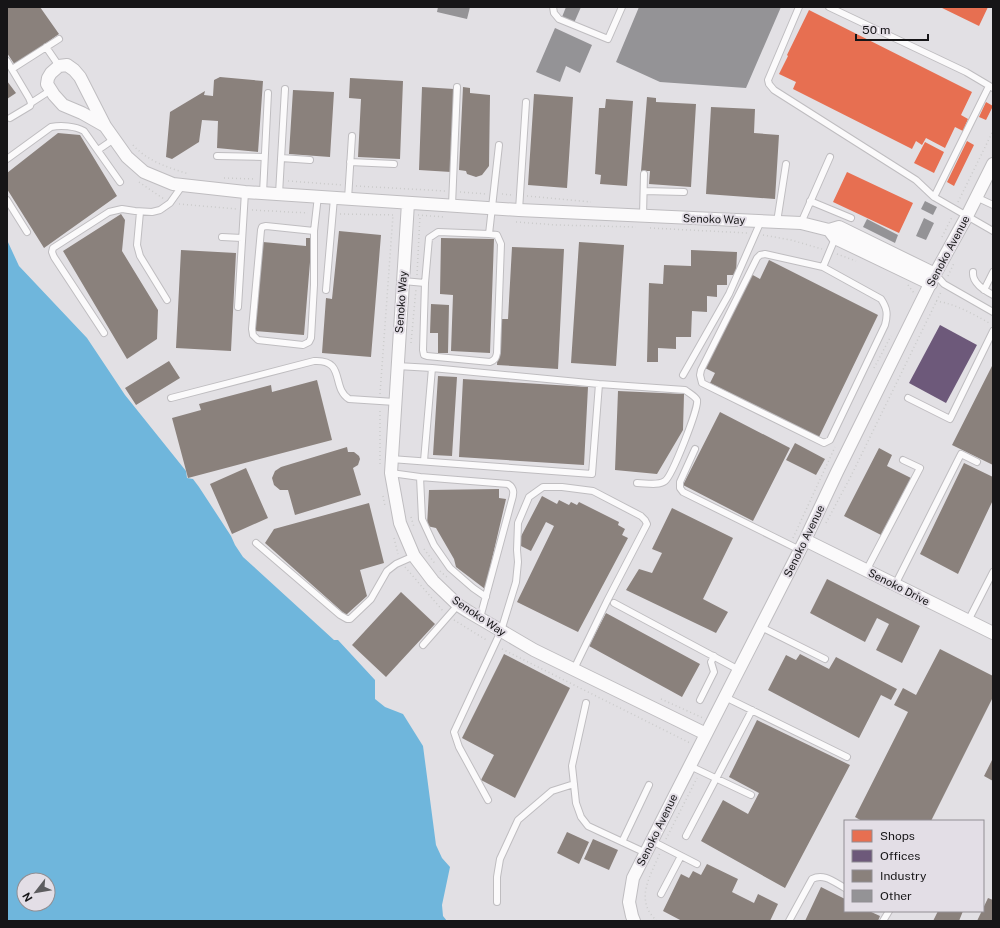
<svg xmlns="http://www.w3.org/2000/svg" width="1000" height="928" font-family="'Public Sans',sans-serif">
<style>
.water{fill:#6fb6dc;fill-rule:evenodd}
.shops{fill:#e76f51}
.offices{fill:#6d597a}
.industry{fill:#8a817c}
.building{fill:#949396}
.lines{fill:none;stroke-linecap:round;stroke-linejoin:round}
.lane-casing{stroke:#bfbdc0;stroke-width:8}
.street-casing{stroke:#bfbdc0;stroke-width:14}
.path{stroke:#cbcbcb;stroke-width:1.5;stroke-dasharray:1 3;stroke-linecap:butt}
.lane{stroke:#fbfafb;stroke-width:6}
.street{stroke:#fbfafb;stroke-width:12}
.labels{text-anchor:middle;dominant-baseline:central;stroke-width:4;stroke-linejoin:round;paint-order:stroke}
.street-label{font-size:11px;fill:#161517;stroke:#e3dee6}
</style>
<rect width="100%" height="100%" fill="#e2e0e4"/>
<path class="water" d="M 7,240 L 19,266 L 87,338 L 125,395 L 186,471 L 187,478 L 193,479 L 199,487 L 231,536 L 235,545 L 243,557 L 334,640 L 338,640 L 375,680 L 375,699 L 385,707 L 403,714 L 423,746 L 436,845 L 442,858 L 450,867 L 442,905 L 443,916 L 447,921 L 7,921 ZM 24,880 L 48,880 L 48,904 L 24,904 Z"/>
<path class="shops" d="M 940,7 L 988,7 L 979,26 Z
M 809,10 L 972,92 L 961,115 L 968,119 L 963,131 L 955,127 L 945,148 L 926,138 L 922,145 L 916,141 L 912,149 L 793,89 L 796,82 L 779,74 L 788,56 L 787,55 Z
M 986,102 L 993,106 L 986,120 L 979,117 Z
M 967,141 L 974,145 L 954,186 L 947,182 Z
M 925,142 L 944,152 L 934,173 L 914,163 Z
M 847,172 L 913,203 L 899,233 L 833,202 Z"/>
<path class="offices" d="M 940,325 L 977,345 L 946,403 L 909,383 Z"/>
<path class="industry" d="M 7,7 L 40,7 L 59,34 L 15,65 L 7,53 Z
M 220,77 L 263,81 L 258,152 L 217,148 L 218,121 L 202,120 L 199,142 L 172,159 L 166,157 L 170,112 L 205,91 L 204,95 L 213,96 L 214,80 Z
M 350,78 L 403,81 L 400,159 L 358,157 L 361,99 L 349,98 Z
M 7,81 L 16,93 L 7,99 Z
M 422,87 L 454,89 L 451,172 L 419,170 Z
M 463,87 L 470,88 L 470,93 L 490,95 L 489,166 L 482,175 L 476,177 L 467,174 L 466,171 L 459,170 Z
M 293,90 L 334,92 L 330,157 L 289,154 Z
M 534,94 L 573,97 L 567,188 L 528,185 Z
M 647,97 L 656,98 L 656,102 L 696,104 L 691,187 L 649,184 L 650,171 L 641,171 Z
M 606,99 L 633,101 L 627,186 L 600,184 L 601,175 L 595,174 L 599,108 L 605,108 Z
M 711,107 L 755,109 L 754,133 L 779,135 L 775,199 L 706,194 Z
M 58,133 L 80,135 L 117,196 L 44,248 L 7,189 L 7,173 Z
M 121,214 L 125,220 L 122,251 L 158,310 L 157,339 L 127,359 L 63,251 Z
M 339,231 L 381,235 L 371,357 L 322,353 L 326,298 L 332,299 Z
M 306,238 L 312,238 L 304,335 L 255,331 L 263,242 L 306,246 Z
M 441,238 L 494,239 L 490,353 L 451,351 L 453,295 L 440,294 Z
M 579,242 L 624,245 L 616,366 L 571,363 Z
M 512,247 L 564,249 L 558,369 L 497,365 L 500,319 L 508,319 Z
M 181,250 L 236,253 L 231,351 L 176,348 Z
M 691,250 L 737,252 L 736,275 L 727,275 L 727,285 L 717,285 L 717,297 L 707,296 L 707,312 L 692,311 L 691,337 L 676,337 L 676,349 L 658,348 L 658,362 L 647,362 L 649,283 L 663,284 L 664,265 L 691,266 Z
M 769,260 L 878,315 L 819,437 L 710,383 L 715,373 L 705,368 L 751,274 L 760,279 Z
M 431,304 L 449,305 L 448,353 L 438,353 L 438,333 L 430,333 Z
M 169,361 L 180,378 L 136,405 L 125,388 Z
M 993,364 L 993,465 L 952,445 Z
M 438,376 L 457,377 L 452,456 L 433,455 Z
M 463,379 L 588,387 L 584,465 L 459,457 Z
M 317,380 L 332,440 L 188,478 L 172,418 L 201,410 L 199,404 L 271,385 L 272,392 Z
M 618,391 L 684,394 L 683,430 L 657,474 L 615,470 Z
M 720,412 L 790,448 L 753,521 L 683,485 Z
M 795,443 L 825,459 L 816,475 L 786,460 Z
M 347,447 L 348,452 L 354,452 L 359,456 L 360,459 L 358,465 L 353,468 L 361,495 L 295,515 L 288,490 L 280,490 L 274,485 L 272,478 L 275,471 L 281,467 Z
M 879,448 L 892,455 L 887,466 L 911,478 L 881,535 L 844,516 Z
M 964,463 L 993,477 L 993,500 L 958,574 L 920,554 Z
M 246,468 L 268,518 L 232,534 L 210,484 Z
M 499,489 L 499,498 L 506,499 L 485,589 L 456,567 L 454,559 L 436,528 L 427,526 L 429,490 Z
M 542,496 L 557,504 L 559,500 L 569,505 L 571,502 L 577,505 L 579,502 L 619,522 L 618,525 L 625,529 L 622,535 L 628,538 L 578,632 L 517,602 L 554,526 L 546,522 L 531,551 L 517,544 Z
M 369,503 L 384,563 L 360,570 L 367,596 L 346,615 L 265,543 L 274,529 Z
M 672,508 L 733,538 L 703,599 L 728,612 L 716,633 L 626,590 L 639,569 L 652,573 L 662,553 L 652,549 Z
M 827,579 L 920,626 L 902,663 L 876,650 L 889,624 L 877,618 L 865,642 L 810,613 Z
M 401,592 L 435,624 L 386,677 L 352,645 Z
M 606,613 L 700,664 L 682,697 L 589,646 Z
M 940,649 L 993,676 L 993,697 L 931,821 L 862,821 L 855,817 L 908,712 L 894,705 L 903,688 L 916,695 Z
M 504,654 L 570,688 L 515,798 L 481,780 L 494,755 L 462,738 Z
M 800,654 L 829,669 L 836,657 L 897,689 L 891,700 L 881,695 L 859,738 L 768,690 L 786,655 L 796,660 Z
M 757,720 L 850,765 L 785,888 L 701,841 L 723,800 L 748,814 L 759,793 L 729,777 Z
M 993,758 L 993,781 L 984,776 Z
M 567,832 L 589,842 L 579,864 L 557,853 Z
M 593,839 L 618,850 L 609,870 L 584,859 Z
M 707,864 L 738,879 L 732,892 L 754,903 L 758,894 L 778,904 L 770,921 L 682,921 L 663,911 L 681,874 L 689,878 L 693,871 L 701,875 Z
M 821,887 L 845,899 L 845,911 L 869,911 L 880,916 L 878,921 L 805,921 Z
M 988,898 L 993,900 L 993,921 L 977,921 Z
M 938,911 L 963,911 L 959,921 L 933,921 Z"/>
<path class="building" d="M 438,7 L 470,7 L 467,19 L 437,12 Z
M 566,7 L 581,7 L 574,23 L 562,17 Z
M 639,7 L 781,7 L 746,88 L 660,82 L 616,62 Z
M 555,28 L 592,45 L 580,73 L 566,66 L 560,82 L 536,72 Z
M 925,201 L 937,207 L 933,215 L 921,209 Z
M 924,218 L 934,223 L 926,240 L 916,236 Z
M 867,219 L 898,235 L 895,243 L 863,227 Z"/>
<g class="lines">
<g class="lane-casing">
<path id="lane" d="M 553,7 L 554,13 L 559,19 L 608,39 L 622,7
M 799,7 L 768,80 L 769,84 L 774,90 L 916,180 L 934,197 L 993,231
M 829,7 L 966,72 L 993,88
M 46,47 L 59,66
M 7,61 L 29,98 L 31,103 L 30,106 L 10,118
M 12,69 L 59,39
M 31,103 L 51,90
M 98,150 L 114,139
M 217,156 L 264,157
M 281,158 L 310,160
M 7,159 L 51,127 C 61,125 75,126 84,131 L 120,182
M 350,162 L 394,164
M 644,191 L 684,192
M 263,193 L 268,93
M 279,194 L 285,89
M 934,197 L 989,86
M 976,197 L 993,205
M 348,199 L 352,136
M 7,200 L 27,232
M 810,201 L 851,218
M 452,205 L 457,87
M 519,210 L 526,102
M 140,212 L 137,245 L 140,256 L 167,300
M 643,216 L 644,174
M 777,222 L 786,164
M 801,223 L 830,157
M 314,231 L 314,285 L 311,338 L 309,342 L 303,345 L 258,340 L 253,335 L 252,329 L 261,230 L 262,227 L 266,226 L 314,231 L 318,196
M 222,237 L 242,238
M 765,254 L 823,267 L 881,299 C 887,308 888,314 885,325 L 830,440 L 824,443 L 702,383 L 700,375 L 701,370 L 757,258 L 760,255 Z
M 823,267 L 836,236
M 973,272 C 972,283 984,290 993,295
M 935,274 L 944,284 L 993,312
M 403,281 L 425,283 L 429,238 L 438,232 L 489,234 L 499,145
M 425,283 L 423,350 L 424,355 L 427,356 L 490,362 C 495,360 496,358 497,353 L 501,244 L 497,235 L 489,234
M 326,290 L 334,198
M 984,290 L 993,272
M 238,307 L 245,192
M 104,333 L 54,257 L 52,252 L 53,248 L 109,212 L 122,209 L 135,211 L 152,212 L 160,210 L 170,203 L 182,186
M 397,366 L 432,368 L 599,384 L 685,390 C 689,393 695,396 697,400 C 699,408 672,476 665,481 C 658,486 646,483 637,483
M 683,375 L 729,294 L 761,221
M 171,398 L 314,361 C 346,359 331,388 349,399 L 395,402
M 908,398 L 950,419 L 993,331
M 695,449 L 680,482 L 680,488 L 683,492 L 800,550
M 391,459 L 592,474 L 599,384
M 424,461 L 432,368
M 391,473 L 420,477 L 422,519 L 434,545 L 450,568 L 473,588 L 486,597
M 420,477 L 508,484 C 516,489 513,496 511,503 L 480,618
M 256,543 L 340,615 L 347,619 L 350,619 L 371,599 L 387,571 L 396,564 L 414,556
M 866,571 L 920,468 L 903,460
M 895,585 L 961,454 L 977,462
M 614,603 L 739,670
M 968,621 L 993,572
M 761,627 L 825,659
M 423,645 L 458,605
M 725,697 L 847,757
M 700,700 L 714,672 L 711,662 L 714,656
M 586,703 L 572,766 L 576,803 L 581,817 L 588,826 L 646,853
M 690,766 L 751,795
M 488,800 L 459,747 L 454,732 L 501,631 L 516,582 L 518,562 L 517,550 L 518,523 L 529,497 L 543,487 L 562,487 L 593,491 L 641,516 L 645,520 L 647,524 L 607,601 L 574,669
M 686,836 L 752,710
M 652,841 L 697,864
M 622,842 L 649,785
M 661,894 L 681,856
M 497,902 L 497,877 L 500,859 L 518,820 L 552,791 L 574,784
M 789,921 L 812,879 C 824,873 834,882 845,888
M 883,921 L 889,911"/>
</g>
<g class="street-casing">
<path id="street" d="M 105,126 L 82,113 L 63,105 L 54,95 L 47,84 L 48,78 L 51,73 L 59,66 L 67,65 L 74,70 L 80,77 L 105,126 L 127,157 L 144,172 L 173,184 L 245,192 L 519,210 L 801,223 L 829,230 L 839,227 L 935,274
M 408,203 L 391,473 L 400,523 L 414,556 L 433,581 L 458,605 L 469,612 L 534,650 L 706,734
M 829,230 L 835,238 L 931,284
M 805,540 L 993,633
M 634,921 L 632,916 L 629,902 L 633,878 L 674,797 L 805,540 L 837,472 L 935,274 L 967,216 L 993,164"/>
</g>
<path class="path" d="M 133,145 C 147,161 169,168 189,174
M 224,178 L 256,179
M 288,181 L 342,185
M 139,182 L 164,199
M 356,186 L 446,191
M 460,192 L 486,194
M 502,194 L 512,195
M 527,196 L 591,202
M 958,202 L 993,131
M 179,204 L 237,209
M 252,210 L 308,213
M 340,214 L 396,215
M 418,215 L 444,217
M 516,222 L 557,225 L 636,227
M 650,228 L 748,233
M 763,235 L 791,240 L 822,249
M 942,237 L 952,217
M 837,254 L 856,261
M 417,275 L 420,216
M 948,276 L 954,263
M 908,285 L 914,293
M 936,301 C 956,304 973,314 991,324
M 411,343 L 416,289
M 874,368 L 891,336
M 380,394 L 393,215
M 380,464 L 380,408
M 383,496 L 385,506
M 411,517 L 414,527
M 826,523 L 851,476 L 941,292
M 394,538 L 398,554
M 793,538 L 835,447
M 424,549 L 436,565
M 405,567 L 443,611
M 440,571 L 449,579
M 454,620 L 488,641
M 502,649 L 690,743
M 661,699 L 703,718
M 666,839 L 697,778
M 657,921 C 634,900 650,877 660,853"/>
<use href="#lane" class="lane"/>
<use href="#street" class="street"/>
</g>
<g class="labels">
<g class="street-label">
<text transform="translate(714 219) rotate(2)">Senoko Way</text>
<text transform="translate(948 251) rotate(-62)">Senoko Avenue</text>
<text transform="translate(401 302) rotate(-86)">Senoko Way</text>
<text transform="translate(804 541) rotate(-64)">Senoko Avenue</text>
<text transform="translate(899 587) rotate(27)">Senoko Drive</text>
<text transform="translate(479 616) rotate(34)">Senoko Way</text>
<text transform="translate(657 830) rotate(-64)">Senoko Avenue</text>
</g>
</g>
<rect width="1000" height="928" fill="none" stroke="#161517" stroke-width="16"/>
<rect x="844" y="820" width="140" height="92" fill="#e3dee6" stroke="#918e93"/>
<rect x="852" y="830" width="20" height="12" fill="#e76f51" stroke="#918e93"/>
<text x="880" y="840" font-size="12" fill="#161517">Shops</text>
<rect x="852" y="850" width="20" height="12" fill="#6d597a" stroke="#918e93"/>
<text x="880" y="860" font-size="12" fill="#161517">Offices</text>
<rect x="852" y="870" width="20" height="12" fill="#8a817c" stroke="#918e93"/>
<text x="880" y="880" font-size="12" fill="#161517">Industry</text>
<rect x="852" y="890" width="20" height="12" fill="#949396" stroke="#918e93"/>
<text x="880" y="900" font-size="12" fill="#161517">Other</text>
<g transform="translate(36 892) rotate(239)"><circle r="19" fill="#e3dee6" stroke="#918e93"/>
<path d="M0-3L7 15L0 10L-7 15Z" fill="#5d5c5f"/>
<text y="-6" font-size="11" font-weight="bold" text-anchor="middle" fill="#161517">N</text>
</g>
<path d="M856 34v6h72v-6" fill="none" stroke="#161517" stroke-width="2"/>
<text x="862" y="34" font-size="12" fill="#161517" stroke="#e3dee6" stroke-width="3" paint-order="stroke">50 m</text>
</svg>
